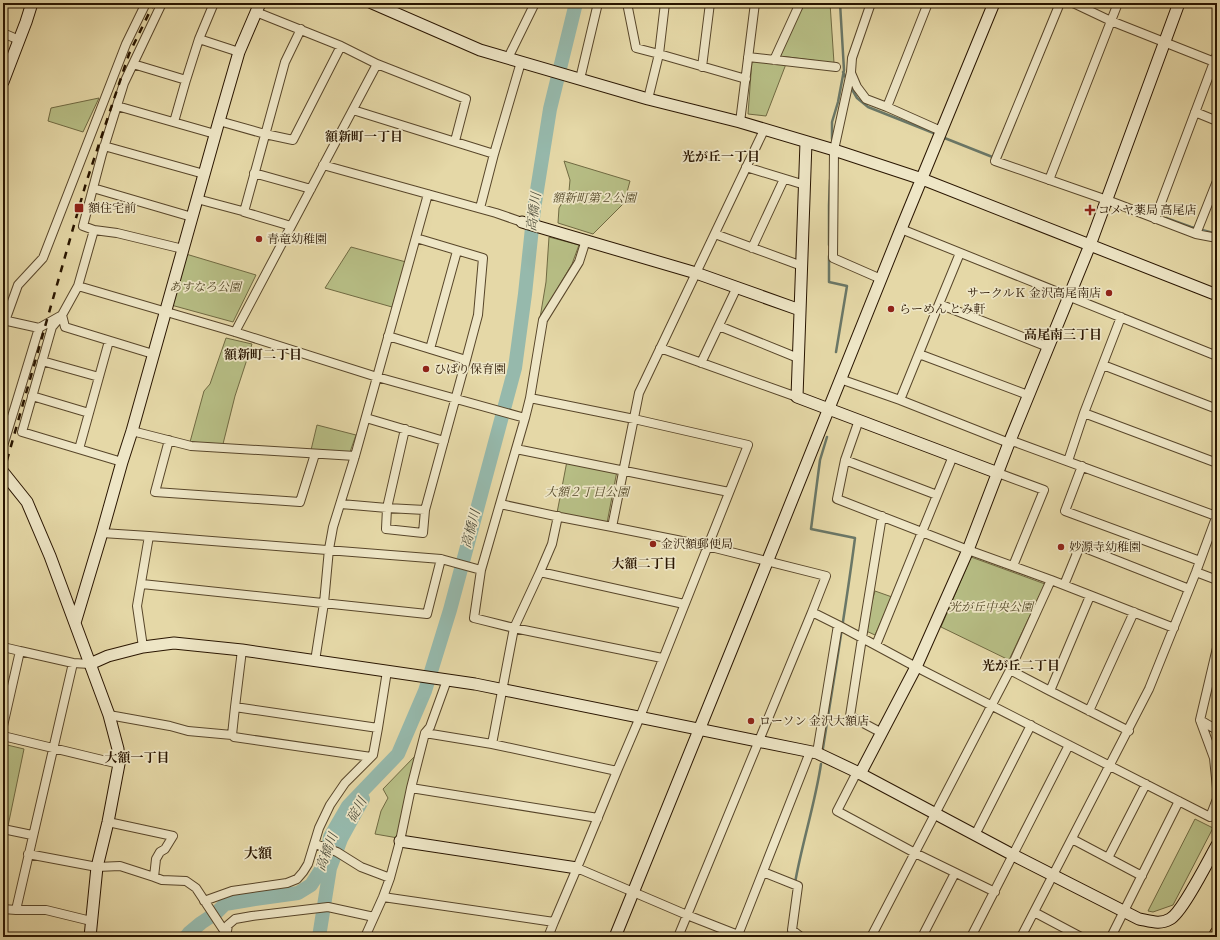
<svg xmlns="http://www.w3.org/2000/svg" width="1220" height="940" font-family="'Libre Bodoni','Noto Serif JP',serif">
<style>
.green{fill:#b7be85;stroke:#706a42}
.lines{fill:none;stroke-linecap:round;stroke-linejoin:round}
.stream{stroke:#6a7767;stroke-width:2.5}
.river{stroke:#96b9ac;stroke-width:14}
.street-casing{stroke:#58462a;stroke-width:10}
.secondary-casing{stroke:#291500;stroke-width:13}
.primary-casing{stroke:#291500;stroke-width:15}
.street{stroke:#eee6c6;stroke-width:8}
.secondary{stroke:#eee6c6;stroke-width:11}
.primary{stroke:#e2bc74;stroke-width:13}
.rail{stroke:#291500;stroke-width:2.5;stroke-dasharray:7 7;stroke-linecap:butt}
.poi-dot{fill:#8f2418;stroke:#eee6c6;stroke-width:1.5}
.labels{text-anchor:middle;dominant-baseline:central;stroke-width:3.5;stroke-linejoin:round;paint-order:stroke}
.park-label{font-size:12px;font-style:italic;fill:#544828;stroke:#eee6c6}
.poi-label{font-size:12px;fill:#291500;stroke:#eee6c6;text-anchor:start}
.neighbourhood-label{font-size:13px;font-weight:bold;fill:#291500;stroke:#eee6c6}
.water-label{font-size:13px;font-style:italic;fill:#4f4e3c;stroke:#eee6c6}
.quarter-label{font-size:14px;font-weight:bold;fill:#291500;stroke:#eee6c6}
</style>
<rect width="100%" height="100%" fill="#e5d8a7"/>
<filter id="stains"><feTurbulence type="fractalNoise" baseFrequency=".005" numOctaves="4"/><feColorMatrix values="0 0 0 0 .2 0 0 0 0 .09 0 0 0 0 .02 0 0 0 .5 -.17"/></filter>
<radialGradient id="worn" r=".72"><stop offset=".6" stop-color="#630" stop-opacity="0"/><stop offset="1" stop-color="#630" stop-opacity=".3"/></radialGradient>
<path class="green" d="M 803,3 L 830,3 L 834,63 L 780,56 Z
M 752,60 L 786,64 L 766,116 L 748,114 Z
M 99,98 L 83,132 L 48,121 L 51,108 Z
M 564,161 L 630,181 L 624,203 L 593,234 L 558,223 L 559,208 L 569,191 L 570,180 Z
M 549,237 L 579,245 L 572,264 L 540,318 L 546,282 Z
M 351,247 L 406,262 L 392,307 L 325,288 Z
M 186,254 L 256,275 L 233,322 L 171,305 Z
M 226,338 L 252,344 L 235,396 L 223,444 L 190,442 L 204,391 L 210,384 Z
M 317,425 L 356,435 L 350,452 L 311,450 Z
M 567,461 L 617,471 L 607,523 L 557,513 Z
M 971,557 L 1045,584 L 1009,660 L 941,627 Z
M 875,591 L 892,597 L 875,635 L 864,630 Z
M 3,744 L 24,749 L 8,826 L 3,825 Z
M 415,756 L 398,838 L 375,834 L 381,811 L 388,798 L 383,789 Z
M 1195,819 L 1213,828 L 1173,905 L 1153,912 L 1148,911 Z"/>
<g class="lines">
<path class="stream" d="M 843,72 L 847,80
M 850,86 L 857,98 L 868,107 L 936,134
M 942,137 L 995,158
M 832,139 L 832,122 L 838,102 L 844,70 L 840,3
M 1166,218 L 1191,227 L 1217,234
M 829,245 L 829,205 L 830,180
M 829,256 L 829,282 L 847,286 L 836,352
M 823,748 C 834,678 846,608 855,538 L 811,529 L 820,460 L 827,437
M 795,883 C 802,843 815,804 821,764
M 787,937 L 789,928"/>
<path class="river" d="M 186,937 L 189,933 L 201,923 L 216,913 L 225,904 L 249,900 L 298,893 L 311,885 L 322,868 L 327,856 L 330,837 L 348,806 L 398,754 L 425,691 L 450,610 L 515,368 L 525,294 L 534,209 L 550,109 L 576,3
M 319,937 L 330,868 L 341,839 L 363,799"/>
<g class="street-casing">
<path id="street" d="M 627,3 L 636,48 L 659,54 L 648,99
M 665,3 L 659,54 L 746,79
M 871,3 L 852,58 L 851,72 L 834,150 L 833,258 L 881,279
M 1060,3 L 995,161 L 1107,200 L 1196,234 L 1217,238
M 1073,3 L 1111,21 L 1217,63
M 3,33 L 19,40
M 199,39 L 214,3
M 748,57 L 836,67
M 508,58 L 535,3
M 774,60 L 800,3
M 133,64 L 186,80 L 199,39 L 239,52
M 377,64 L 466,99 L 455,141
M 702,67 L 710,3
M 851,73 L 857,87 L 866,99 L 887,107 L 928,3
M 580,79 L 598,3
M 117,106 L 215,134
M 887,107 L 941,131
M 353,110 L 494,154
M 1195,112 L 1217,121
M 219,121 L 265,134 L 293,140 L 341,46
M 174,122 L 186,80
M 740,122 L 755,3
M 764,130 L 639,393 L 612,527 L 707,546 L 826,576 L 812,612
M 104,146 L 204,174
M 323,165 L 496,213 L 522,222
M 746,167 L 805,185
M 254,173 L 311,189
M 1049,180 L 1118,3
M 93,188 L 192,217
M 197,199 L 246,212
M 480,208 L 494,154 L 521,62
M 1155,219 L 1217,54
M 291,226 L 244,212 L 285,62 L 301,29
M 901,229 L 1217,356
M 94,230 L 117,233 L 183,249
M 715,234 L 802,266
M 1196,234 L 1217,181
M 416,238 L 483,258 L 478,315 L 466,360
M 586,240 L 579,262 L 543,320 L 530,398 L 634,419 L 748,445 L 640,717 L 617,771
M 752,248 L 784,179
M 78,286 L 235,332 L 377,377 L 525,418 L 500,504
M 939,304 L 960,253
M 3,320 L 39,328 L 62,315 L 65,327 L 153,354
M 5,321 L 18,285 L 43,258 L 126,44 L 146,3
M 719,326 L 798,358
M 235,332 L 377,64 L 341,46 L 256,12
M 660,348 L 797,397
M 430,349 L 457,251
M 919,354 L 1028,395
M 42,361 L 99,377
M 701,363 L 737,287
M 1103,365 L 1217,409
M 840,379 L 900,400 L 1009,443 L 1015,442 L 1216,516
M 32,396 L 89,413
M 900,400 L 939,304 L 1048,347
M 1084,413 L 1217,463
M 366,418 L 444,441
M 525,418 L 530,398
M 859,420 L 845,460 L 837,499 L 968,550 L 1051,580 L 1010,670 L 871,937
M 405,429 L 387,508 L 425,510
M 132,431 L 191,446 L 355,456
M 169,440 L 155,492 L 300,502 L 315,454
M 3,446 L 39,328
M 79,449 L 109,341
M 516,449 L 729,492
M 845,460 L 937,495
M 1068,461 L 1084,413 L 1121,317
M 122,462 L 22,432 L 52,327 L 62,315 L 78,286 L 94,230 L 83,226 L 102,154 L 124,83 L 162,3
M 1082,466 L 1065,511 L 1200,561
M 998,473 L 1044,490 L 1013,566
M 341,504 L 387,508 L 386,529 L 423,533 L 425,510 L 466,360 L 388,336
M 102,533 L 149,536 L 137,606 L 143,647
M 149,536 L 441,559 L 481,570 L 500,504 L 560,517 L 612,527
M 481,570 L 474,618 L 514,628 L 662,658
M 540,572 L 552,544 L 558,516
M 1196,572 L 1217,580
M 1051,580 L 1174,628
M 142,584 L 427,614 L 441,559
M 1064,585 L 1080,546 L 1189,589
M 1090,596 L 1050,691 L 1129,731
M 684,604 L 540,572 L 514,628 L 492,744 L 617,771 L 577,868 L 687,915 L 738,935 L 810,752
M 876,645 L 953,456
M 3,647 L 20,651
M 1217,648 L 1200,720 L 1214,758 L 1217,788
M 242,650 L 235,707 L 378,728 L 387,671
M 315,661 L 324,603 L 329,549 L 333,527 L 355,456 L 428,194
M 73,663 L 16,910 L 46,910 L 91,921
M 1010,670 L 1050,691
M 1089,711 L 1134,612
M 109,715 L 170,726 L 188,731 L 232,735 L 235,707
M 1200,720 L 1217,730
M 3,726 L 20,651 L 73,663 L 90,664
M 425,733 L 430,727 L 447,680
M 882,733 L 850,716 L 862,638 L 882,516
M 232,735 L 234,737 L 371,757
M 3,736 L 119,764
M 817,753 L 838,625 L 916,667 L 1210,817 L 1217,799
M 857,772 L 837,811 L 915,853 L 995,892
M 411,788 L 598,818
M 3,829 L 32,835
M 975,835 L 1031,725
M 1072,839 L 1142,876
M 318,845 L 337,852 L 361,867 L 390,878
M 28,854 L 97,867 L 120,866 L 154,877 L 156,859 L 160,852 L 165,849 L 173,836 L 108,822
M 1108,858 L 1146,784
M 763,872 L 798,886 L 792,930 L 801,937
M 154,877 L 162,880 L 186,881 L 196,888 L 227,935
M 383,897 L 554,922 L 548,937
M 204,901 L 232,891 L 287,883 L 297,879 L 303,872 L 308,864 L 319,828 L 330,805 L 345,783 L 373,755 L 378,728
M 3,909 L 16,910
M 1034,912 L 1081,937
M 554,922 L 577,868
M 226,937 L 228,925 L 235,919 L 252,916 L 328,907 L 374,917
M 365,937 L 383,897 L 390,878 L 400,841 L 411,788 L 425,733 L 492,744
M 678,937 L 812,612 L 838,625
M 922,937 L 955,873
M 971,937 L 1069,745
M 1021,937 L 1149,689 L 1196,572 L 1217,515
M 1111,937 L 1179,801"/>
</g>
<g class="secondary-casing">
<path id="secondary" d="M 372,3 L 480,50 L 648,99 L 740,122 L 831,149 L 922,179 L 1217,295
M 3,82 L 26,22 L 32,3
M 806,142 L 797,397 L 998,473
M 522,222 L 696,273 L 800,310
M 3,472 L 27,502 L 50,556 L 109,715 L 118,749 L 119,764 L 108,822 L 97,867 L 90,937
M 75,623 L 102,533 L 122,462 L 132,431 L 219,121 L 239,52 L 260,3
M 90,664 L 108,656 L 143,647 L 174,643 L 242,650 L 475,684 L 817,753 L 857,772 L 1013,855 L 1139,919 C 1150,921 1160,925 1170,919 C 1182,913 1209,859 1217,845
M 860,774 L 916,667 L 968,550 L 1009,443 L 1090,245 L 1179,3
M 400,841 L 577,868
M 615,937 L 751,602 L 901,229 L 994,3"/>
</g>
<g class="primary-casing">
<path id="primary" d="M 1215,937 L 1217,933"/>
</g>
<use href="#street" class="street"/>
<use href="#secondary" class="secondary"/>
<use href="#primary" class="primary"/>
<path class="rail" d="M 3,474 L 86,183 L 129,54 L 154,3"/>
</g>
<g class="poi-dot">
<rect x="74" y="203" width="10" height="10" rx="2"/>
<path d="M1088 204h4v4h4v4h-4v4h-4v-4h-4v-4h4z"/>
<circle cx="259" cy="239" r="4"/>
<circle cx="1109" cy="293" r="4"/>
<circle cx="891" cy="309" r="4"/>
<circle cx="426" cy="369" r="4"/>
<circle cx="653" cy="544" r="4"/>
<circle cx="1061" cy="547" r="4"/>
<circle cx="751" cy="721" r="4"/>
</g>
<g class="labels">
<g class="park-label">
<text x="594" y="198">額新町第２公園</text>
<text x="205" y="287">あすなろ公園</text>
<text x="587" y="492">大額２丁目公園</text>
<text x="991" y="607">光が丘中央公園</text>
</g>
<g class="poi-label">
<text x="88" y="208">額住宅前</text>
<text x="1098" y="210">コメヤ薬局 高尾店</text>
<text x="267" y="239">青竜幼稚園</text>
<text x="1101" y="293" text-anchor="end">サークルＫ 金沢高尾南店</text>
<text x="899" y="309">らーめん とみ軒</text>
<text x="434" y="369">ひばり保育園</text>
<text x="661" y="544">金沢額郵便局</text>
<text x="1069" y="547">妙源寺幼稚園</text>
<text x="759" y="721">ローソン 金沢大額店</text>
</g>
<g class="neighbourhood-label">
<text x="364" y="137">額新町一丁目</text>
<text x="721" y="157">光が丘一丁目</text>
<text x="1063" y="335">高尾南三丁目</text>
<text x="263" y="355">額新町二丁目</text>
<text x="644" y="564">大額二丁目</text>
<text x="1021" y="666">光が丘二丁目</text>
<text x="137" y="758">大額一丁目</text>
</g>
<g class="water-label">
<text transform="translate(534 212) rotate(-82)">高橋川</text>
<text transform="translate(471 529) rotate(-75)">高橋川</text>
<text transform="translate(357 810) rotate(-61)">碇川</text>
<text transform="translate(327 852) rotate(-69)">高橋川</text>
</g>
<g class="quarter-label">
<text x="258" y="854">大額</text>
</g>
</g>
<rect width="1220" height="940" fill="none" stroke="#e5d8a7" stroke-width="16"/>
<rect x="4" y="4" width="1212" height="932" fill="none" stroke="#291500" stroke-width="2"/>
<rect x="8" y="8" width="1204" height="924" fill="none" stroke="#291500"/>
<rect width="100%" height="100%" filter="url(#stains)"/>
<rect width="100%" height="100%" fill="url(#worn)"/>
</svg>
